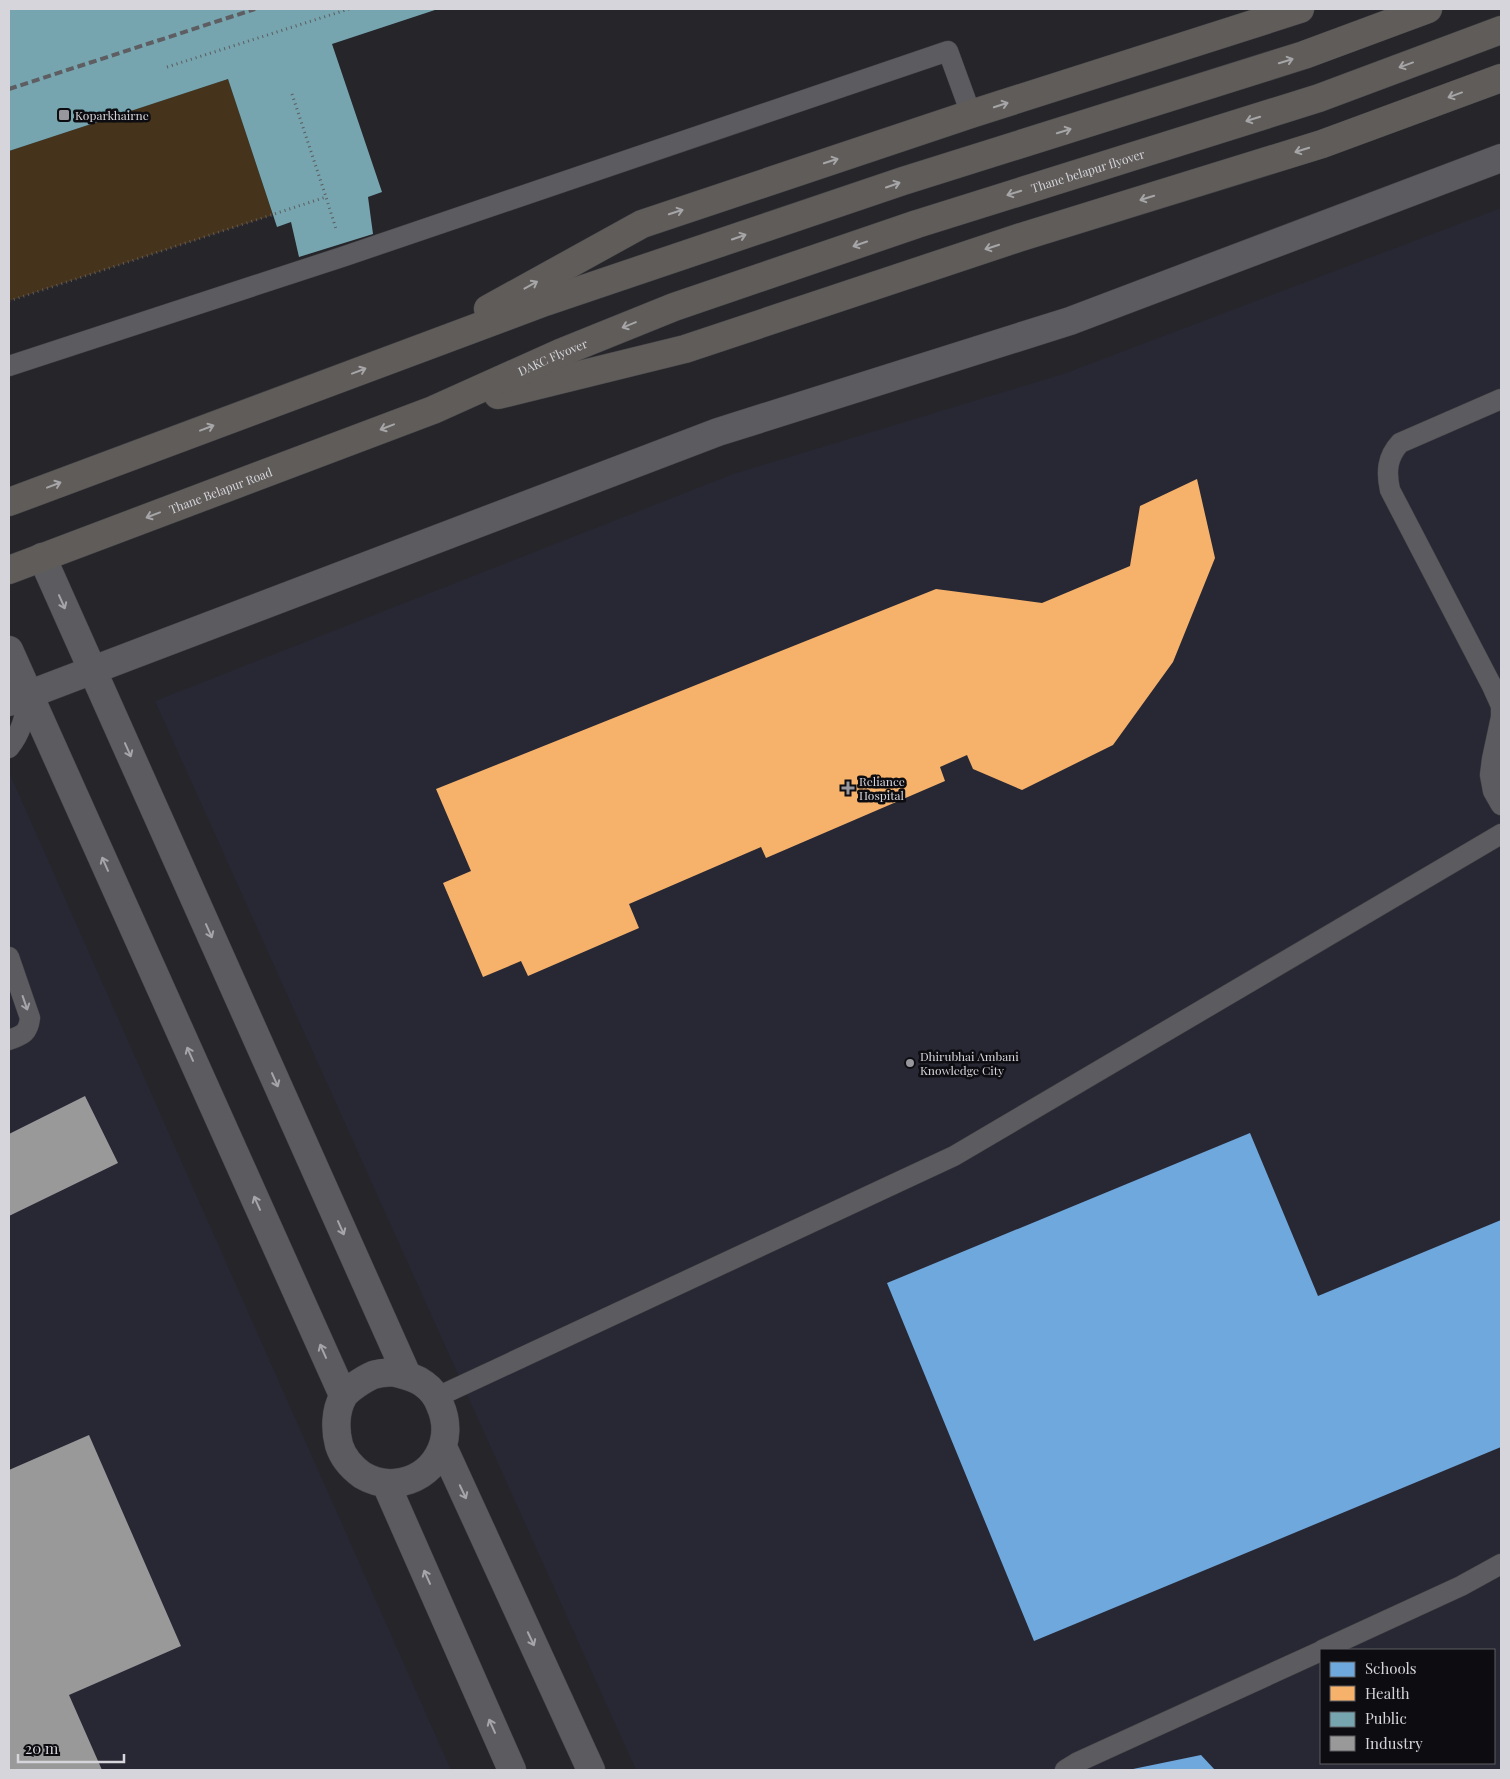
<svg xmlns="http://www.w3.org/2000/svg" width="1510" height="1779" font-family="'Playfair Display',serif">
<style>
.built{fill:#282835;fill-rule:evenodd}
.green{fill:#46331b}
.schools{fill:#6fa8dc}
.health{fill:#f6b26b}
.public{fill:#76a5af}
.industry{fill:#999}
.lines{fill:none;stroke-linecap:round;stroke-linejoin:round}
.lane-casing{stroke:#424246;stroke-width:21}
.street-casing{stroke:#424246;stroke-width:29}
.secondary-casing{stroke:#424246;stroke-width:29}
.primary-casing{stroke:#424246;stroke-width:29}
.path{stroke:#5c5c60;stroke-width:3;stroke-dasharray:1 4;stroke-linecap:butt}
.lane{stroke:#5c5c60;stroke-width:20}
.street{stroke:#5c5c60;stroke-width:28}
.secondary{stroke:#5c5c60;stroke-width:28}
.primary{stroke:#605c5a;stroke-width:28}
.rail{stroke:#5e5e62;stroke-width:4;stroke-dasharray:8 4;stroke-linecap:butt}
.oneway{stroke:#a6a5a7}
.oneway2{stroke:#a5a5aa}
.poi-dot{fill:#97979d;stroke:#0d0d11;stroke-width:2}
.labels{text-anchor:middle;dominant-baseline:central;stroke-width:5;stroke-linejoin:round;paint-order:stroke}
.poi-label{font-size:12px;fill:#d5d5db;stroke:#0d0d11;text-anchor:start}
.street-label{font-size:12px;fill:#d5d5db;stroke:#0d0d11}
</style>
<rect width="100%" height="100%" fill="#25252a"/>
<path class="built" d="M 1501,208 L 1501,1770 L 636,1770 L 155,701 L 733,474 L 1066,373 ZM 1321,1650 L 1494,1650 L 1494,1763 L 1321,1763 Z
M 9,772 L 451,1770 L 9,1770 Z"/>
<path class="green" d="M 228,79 L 273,215 L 9,301 L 9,151 Z"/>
<path class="schools" d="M 1250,1133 L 1318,1296 L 1501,1220 L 1501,1447 L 1034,1641 L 887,1283 Z
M 1201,1755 L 1215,1770 L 1133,1770 L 1133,1769 Z"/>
<path class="health" d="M 1197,479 L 1215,558 L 1173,662 L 1113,745 L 1022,790 L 973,769 L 967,755 L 940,767 L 945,781 L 766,858 L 761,847 L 629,904 L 639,928 L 528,976 L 521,961 L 483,977 L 443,883 L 471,871 L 436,789 L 936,589 L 1042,603 L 1130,566 L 1140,506 Z"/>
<path class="public" d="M 9,9 L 438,9 L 332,44 L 382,192 L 368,197 L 373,234 L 299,257 L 291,222 L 277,227 L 228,79 L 9,151 Z"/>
<path class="industry" d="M 85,1096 L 118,1163 L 9,1216 L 9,1134 Z
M 89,1435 L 181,1646 L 69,1695 L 102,1770 L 9,1770 L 9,1470 Z"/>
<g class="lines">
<g class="lane-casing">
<path id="lane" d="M 9,366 L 345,256 L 948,51 L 971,114
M 1501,399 L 1400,443 C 1387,457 1386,472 1390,490 L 1492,686 L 1501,706 L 1501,717 L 1492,759 L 1490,775 L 1493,791 L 1501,805
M 9,748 C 22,732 25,715 29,695
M 9,957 L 30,1018 C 28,1034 22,1035 9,1040
M 437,1397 L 954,1156 L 1501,834
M 1322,1650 L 1461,1586 L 1501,1564
M 1065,1770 L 1078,1762 L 1321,1651"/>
</g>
<g class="street-casing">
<path id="street" d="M 42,557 L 407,1375
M 9,650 L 343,1395
M 392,1372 C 403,1375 415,1377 424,1384 C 431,1389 437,1397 440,1405 C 456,1441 434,1479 395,1483 C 383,1484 372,1481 362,1475 C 351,1467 343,1458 339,1445 C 335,1430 335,1411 343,1397 C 346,1390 366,1378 373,1375 C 379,1373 386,1373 392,1372 Z
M 443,1447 L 591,1770
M 386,1484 L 512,1770"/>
</g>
<g class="secondary-casing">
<path id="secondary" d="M 9,702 L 718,432 L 1070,321 L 1501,158"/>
</g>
<g class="primary-casing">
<g id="primary">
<path d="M 488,309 L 642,224 L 971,114 L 1300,9"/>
<path d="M 498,395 L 685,349 L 1018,238 L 1322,144 L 1501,78"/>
<path d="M 9,502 L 545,302 L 903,181 L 1304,55 L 1428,9"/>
<path id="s1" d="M 9,570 L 433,410 L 560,353 L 674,307 L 917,224 L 1319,98 L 1501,30"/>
</g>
</g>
<path class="path" d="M 167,67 L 349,9
M 292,94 L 326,197
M 9,301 L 326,197 L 336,229"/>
<use href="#lane" class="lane"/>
<use href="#street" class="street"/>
<use href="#secondary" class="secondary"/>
<use href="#primary" class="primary"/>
<path class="rail" d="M 9,89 L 255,9"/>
</g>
<defs><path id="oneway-shaft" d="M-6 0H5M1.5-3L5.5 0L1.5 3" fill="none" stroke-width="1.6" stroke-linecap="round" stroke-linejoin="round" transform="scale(1.25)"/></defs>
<g class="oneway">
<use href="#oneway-shaft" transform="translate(1286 61) rotate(-17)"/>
<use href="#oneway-shaft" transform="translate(1406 65) rotate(160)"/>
<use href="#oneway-shaft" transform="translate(1455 95) rotate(160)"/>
<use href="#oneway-shaft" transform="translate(1001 105) rotate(-18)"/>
<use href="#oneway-shaft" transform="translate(1253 119) rotate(163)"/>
<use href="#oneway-shaft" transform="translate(1064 131) rotate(-17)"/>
<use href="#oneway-shaft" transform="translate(1302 150) rotate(163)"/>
<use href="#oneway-shaft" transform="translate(831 161) rotate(-18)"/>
<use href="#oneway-shaft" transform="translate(893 185) rotate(-19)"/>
<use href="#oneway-shaft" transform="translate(1014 193) rotate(163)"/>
<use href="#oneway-shaft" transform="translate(1147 198) rotate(163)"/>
<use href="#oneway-shaft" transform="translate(676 212) rotate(-18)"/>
<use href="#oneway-shaft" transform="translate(739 237) rotate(-19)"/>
<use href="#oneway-shaft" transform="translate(860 244) rotate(161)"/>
<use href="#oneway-shaft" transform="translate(992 247) rotate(162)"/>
<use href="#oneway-shaft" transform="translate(531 285) rotate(-29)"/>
<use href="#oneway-shaft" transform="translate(629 325) rotate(158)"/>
<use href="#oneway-shaft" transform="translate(359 371) rotate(-21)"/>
<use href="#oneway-shaft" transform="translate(387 427) rotate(159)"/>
<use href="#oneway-shaft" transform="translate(207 428) rotate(-21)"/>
<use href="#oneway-shaft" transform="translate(54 485) rotate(-21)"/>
<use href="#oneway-shaft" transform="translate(153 515) rotate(159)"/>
</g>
<g class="oneway2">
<use href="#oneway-shaft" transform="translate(62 602) rotate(66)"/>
<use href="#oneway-shaft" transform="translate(128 750) rotate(66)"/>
<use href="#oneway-shaft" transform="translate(105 864) rotate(-114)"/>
<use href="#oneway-shaft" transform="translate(209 931) rotate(66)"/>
<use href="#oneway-shaft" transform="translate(25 1003) rotate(71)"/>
<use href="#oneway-shaft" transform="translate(190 1054) rotate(-114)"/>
<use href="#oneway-shaft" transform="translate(275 1080) rotate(66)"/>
<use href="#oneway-shaft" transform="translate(257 1203) rotate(-114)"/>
<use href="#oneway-shaft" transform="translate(341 1228) rotate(66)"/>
<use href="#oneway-shaft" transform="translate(323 1351) rotate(-114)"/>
<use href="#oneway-shaft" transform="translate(463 1492) rotate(65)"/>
<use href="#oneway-shaft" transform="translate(427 1577) rotate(-114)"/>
<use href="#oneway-shaft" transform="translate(531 1639) rotate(65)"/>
<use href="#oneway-shaft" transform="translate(492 1726) rotate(-114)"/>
</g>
<g class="poi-dot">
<rect x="58" y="109" width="12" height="12" rx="2.5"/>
<path d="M845.5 780.5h5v5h5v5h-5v5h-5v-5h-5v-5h5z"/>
<circle cx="910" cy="1063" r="5"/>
</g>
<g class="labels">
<g class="poi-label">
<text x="75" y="115">Koparkhairne</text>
<text x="859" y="781">Reliance<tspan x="859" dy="14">Hospital</tspan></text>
<text x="920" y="1056">Dhirubhai Ambani<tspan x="920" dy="14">Knowledge City</tspan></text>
</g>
<g class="street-label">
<text stroke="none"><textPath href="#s1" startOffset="1151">Thane belapur flyover</textPath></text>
<text stroke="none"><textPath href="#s1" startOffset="584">DAKC Flyover</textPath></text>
<text stroke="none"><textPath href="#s1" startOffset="226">Thane Belapur Road</textPath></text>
</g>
</g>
<rect width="1510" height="1779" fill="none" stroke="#d5d5db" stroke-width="20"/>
<rect x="1320" y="1649" width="175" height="115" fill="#0d0d11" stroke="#5d5d62"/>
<rect x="1330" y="1662" width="25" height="15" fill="#6fa8dc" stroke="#5d5d62"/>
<text x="1365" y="1674" font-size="15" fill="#d5d5db">Schools</text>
<rect x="1330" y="1686" width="25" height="15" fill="#f6b26b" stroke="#5d5d62"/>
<text x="1365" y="1699" font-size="15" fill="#d5d5db">Health</text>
<rect x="1330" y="1712" width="25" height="15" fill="#76a5af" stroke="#5d5d62"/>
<text x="1365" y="1724" font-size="15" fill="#d5d5db">Public</text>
<rect x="1330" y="1736" width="25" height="15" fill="#999999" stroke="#5d5d62"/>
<text x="1365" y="1749" font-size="15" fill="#d5d5db">Industry</text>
<path d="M18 1754v8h106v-8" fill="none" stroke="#d5d5db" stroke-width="2.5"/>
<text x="25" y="1754" font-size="15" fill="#d5d5db" stroke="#0d0d11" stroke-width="4" paint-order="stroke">20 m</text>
</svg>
